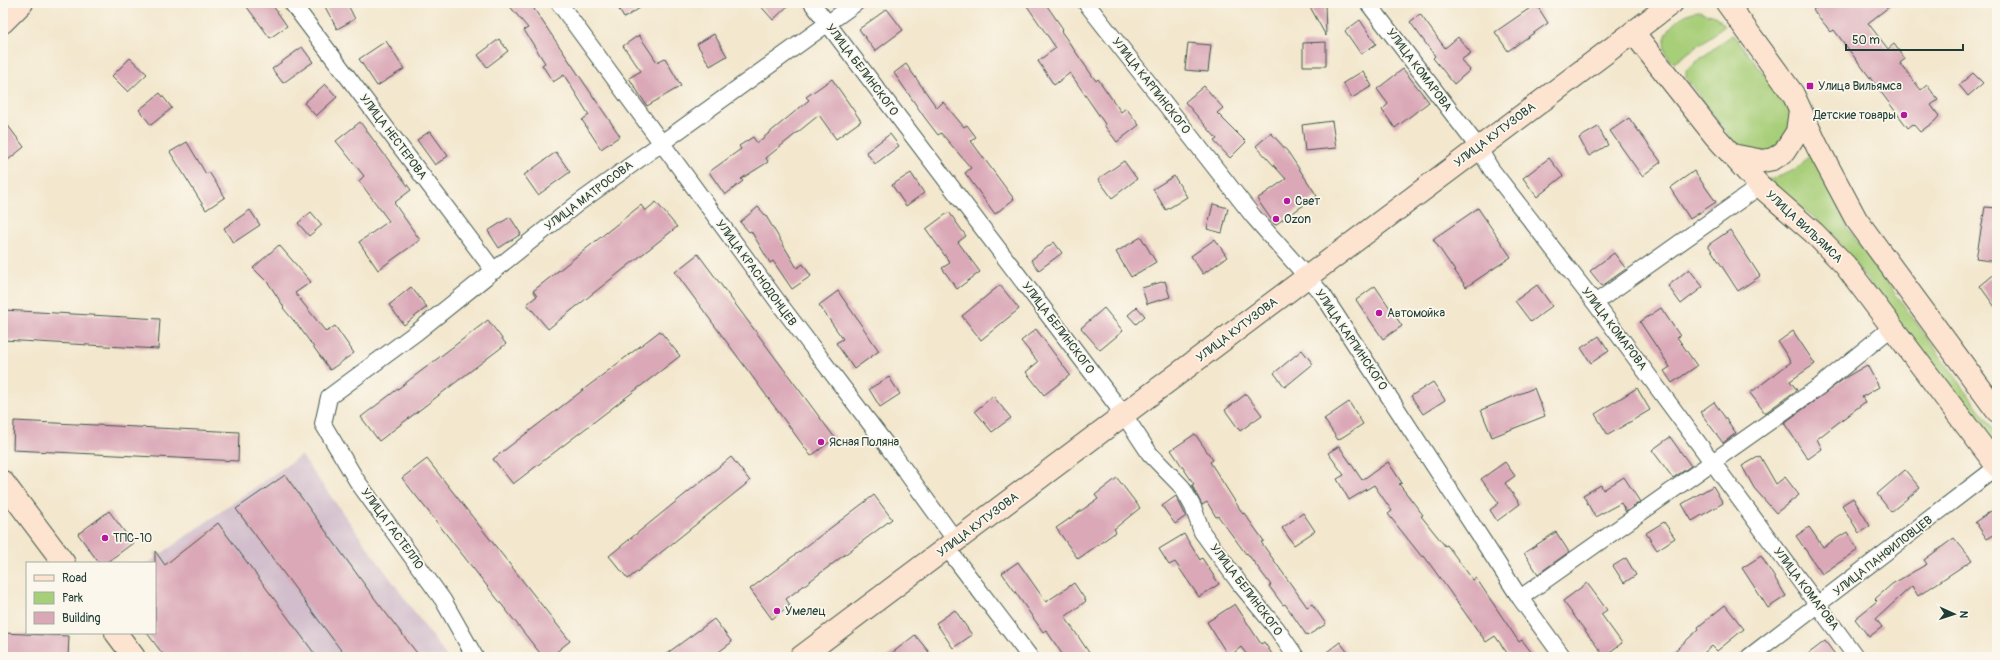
<svg xmlns="http://www.w3.org/2000/svg" width="2000" height="660" font-family="Pangolin,sans-serif">
<style>
.industrial{fill:#d1bdcc}
.green{fill:#a7ce78;stroke:#638656}
.building{fill:#daa8b7}
.lines{fill:none;stroke-linecap:round;stroke-linejoin:round}
.street-casing{stroke:#3f564b;stroke-width:18}
.secondary-casing{stroke:#3f564b;stroke-width:24}
.street{stroke:#fff;stroke-width:16}
.secondary{stroke:#fde4d0;stroke-width:22}
.poi-dot{fill:#b5179e;stroke:#fbf7ec;stroke-width:1.5}
.labels{text-anchor:middle;dominant-baseline:central;stroke-width:3.5;stroke-linejoin:round;paint-order:stroke}
.street-label{font-size:12px;fill:#1f3d34;stroke:#fbf7ec}
.poi-label{font-size:12px;fill:#1f3d34;stroke:#fbf7ec;text-anchor:start}
</style>
<rect width="100%" height="100%" fill="#fbf7ec"/>
<filter id="ink" filterUnits="userSpaceOnUse"><feTurbulence type="fractalNoise" baseFrequency=".025" numOctaves="2"/><feDisplacementMap in="SourceGraphic" scale="8" xChannelSelector="R" yChannelSelector="G"/><feConvolveMatrix kernelMatrix="1 2 1 2 8 2 1 2 1" color-interpolation-filters="sRGB"/></filter>
<filter id="wash" filterUnits="userSpaceOnUse"><feTurbulence type="fractalNoise" baseFrequency=".012" numOctaves="4" result="noise"/><feDisplacementMap in="SourceGraphic" scale="16" xChannelSelector="R" yChannelSelector="G"/><feGaussianBlur stdDeviation="0.9" result="paint"/><feColorMatrix in="noise" values="0 0 0 0 0 0 0 0 0 0 0 0 0 0 0 0 0 1.4 0 .05"/><feComposite in="paint" operator="in"/></filter>
<g filter="url(#wash)">
<rect width="100%" height="100%" fill="#f3e7cd"/>
<path class="industrial" d="M 301,455 L 447,657 L 164,657 L 146,633 L 155,633 L 155,563 L 148,563 Z"/>
<path class="green" d="M 1699,11 L 1717,17 L 1725,26 L 1674,63 C 1650,44 1675,13 1699,11 Z
M 1731,35 L 1734,36 L 1789,106 L 1792,124 L 1772,153 L 1739,150 L 1686,78 L 1686,70 Z
M 1813,150 L 1849,230 L 1997,434 L 1997,454 L 1829,229 L 1766,180 C 1790,174 1799,170 1813,150 Z"/>
<g id="blocks">
<path class="building" d="M 244,3 L 271,3 L 287,26 L 270,38 Z
M 323,3 L 347,3 L 355,19 L 337,29 Z
M 507,3 L 530,3 L 620,136 L 601,149 L 582,120 L 589,115 L 564,75 L 553,82 L 542,65 L 545,63 L 524,30 L 528,28 Z
M 615,3 L 648,3 L 624,18 Z
M 758,3 L 791,3 L 773,20 Z
M 1025,3 L 1045,3 L 1063,29 L 1061,31 L 1096,81 L 1098,79 L 1121,112 L 1126,108 L 1139,125 L 1117,142 L 1104,125 L 1105,124 L 1070,73 L 1054,85 L 1038,61 L 1056,48 Z
M 1308,3 L 1325,3 L 1326,36 Z
M 1822,3 L 1894,3 L 1868,23 L 1888,49 L 1894,44 L 1905,59 L 1900,63 L 1921,90 L 1927,85 L 1938,100 L 1931,105 L 1939,116 L 1935,121 L 1920,132 L 1913,124 L 1908,128 L 1834,30 L 1831,32 L 1813,10 Z
M 1536,4 L 1548,23 L 1508,51 L 1495,32 Z
M 887,9 L 903,30 L 875,51 L 859,29 Z
M 1420,14 L 1445,48 L 1458,37 L 1471,53 L 1461,60 L 1470,70 L 1454,84 L 1433,58 L 1435,56 L 1410,22 Z
M 1360,20 L 1376,44 L 1361,54 L 1345,31 Z
M 714,34 L 727,56 L 710,66 L 697,44 Z
M 639,35 L 657,62 L 665,58 L 681,86 L 647,106 L 629,78 L 641,71 L 623,46 Z
M 499,39 L 508,51 L 487,67 L 478,55 Z
M 386,41 L 404,69 L 377,86 L 359,59 Z
M 1326,42 L 1326,66 L 1303,66 L 1303,43 Z
M 1188,43 L 1211,45 L 1208,72 L 1185,70 Z
M 302,47 L 313,62 L 283,83 L 272,69 Z
M 130,58 L 147,74 L 128,92 L 112,76 Z
M 906,64 L 937,108 L 943,102 L 964,127 L 967,125 L 976,137 L 971,141 L 1014,199 L 995,214 L 965,173 L 971,168 L 941,133 L 938,135 L 925,118 L 894,73 Z
M 1403,69 L 1429,102 L 1395,128 L 1382,110 L 1388,104 L 1377,89 Z
M 1363,71 L 1372,86 L 1352,98 L 1343,83 Z
M 1973,73 L 1983,83 L 1968,96 L 1959,85 Z
M 832,79 L 861,121 L 836,139 L 819,115 L 766,158 L 768,162 L 741,179 L 743,181 L 725,195 L 709,172 L 741,149 L 739,146 L 753,137 L 757,143 L 809,100 L 806,97 Z
M 325,84 L 337,97 L 316,116 L 304,103 Z
M 1204,86 L 1223,108 L 1217,113 L 1246,142 L 1230,158 L 1214,141 L 1217,139 L 1185,102 Z
M 160,93 L 172,108 L 151,125 L 139,110 Z
M 1629,118 L 1661,162 L 1642,176 L 1610,131 Z
M 3,119 L 24,147 L 8,160 L 3,153 Z
M 1332,121 L 1336,148 L 1305,151 L 1302,125 Z
M 360,122 L 411,190 L 394,203 L 420,240 L 378,270 L 359,242 L 389,221 L 359,181 L 364,176 L 336,141 Z
M 1598,127 L 1608,145 L 1589,156 L 1579,138 Z
M 430,131 L 448,156 L 435,165 L 417,140 Z
M 1271,133 L 1288,152 L 1317,196 L 1275,225 L 1257,199 L 1286,179 L 1256,146 Z
M 890,134 L 899,146 L 875,164 L 866,152 Z
M 187,142 L 206,174 L 209,172 L 225,197 L 206,210 L 170,152 Z
M 556,152 L 570,172 L 538,195 L 524,175 Z
M 1549,158 L 1563,176 L 1537,197 L 1523,178 Z
M 1124,161 L 1137,179 L 1112,198 L 1098,179 Z
M 1694,171 L 1716,202 L 1690,219 L 1670,188 Z
M 911,173 L 924,193 L 906,206 L 892,185 Z
M 1174,176 L 1187,197 L 1166,210 L 1153,189 Z
M 656,202 L 677,227 L 548,329 L 527,304 L 537,296 L 533,291 L 641,205 L 645,211 Z
M 1213,204 L 1228,208 L 1222,233 L 1207,229 Z
M 758,207 L 766,216 L 797,268 L 803,264 L 811,276 L 792,289 L 773,261 L 770,263 L 751,231 L 749,232 L 740,222 Z
M 1985,207 L 1997,208 L 1997,262 L 1976,259 Z
M 1478,208 L 1511,257 L 1466,287 L 1433,239 Z
M 250,210 L 260,225 L 233,243 L 224,228 Z
M 311,212 L 322,225 L 309,236 L 298,223 Z
M 949,212 L 966,236 L 958,242 L 980,272 L 957,289 L 942,268 L 950,263 L 926,229 Z
M 510,217 L 521,234 L 499,248 L 488,231 Z
M 1730,230 L 1760,276 L 1738,291 L 1708,245 Z
M 1141,237 L 1156,262 L 1131,277 L 1116,252 Z
M 1215,239 L 1227,257 L 1203,274 L 1191,256 Z
M 1054,242 L 1062,253 L 1039,270 L 1031,260 Z
M 279,245 L 311,282 L 295,293 L 326,332 L 335,326 L 354,353 L 330,370 L 300,328 L 283,308 L 284,307 L 269,284 L 253,268 Z
M 1614,253 L 1626,269 L 1602,286 L 1590,271 Z
M 698,254 L 835,438 L 811,456 L 675,272 Z
M 1689,269 L 1703,287 L 1681,304 L 1668,286 Z
M 1997,272 L 1997,310 L 1980,286 Z
M 1165,281 L 1170,297 L 1147,304 L 1142,288 Z
M 1000,285 L 1019,309 L 981,340 L 962,316 Z
M 1537,285 L 1552,306 L 1531,322 L 1515,301 Z
M 1375,286 L 1402,326 L 1383,339 L 1356,300 Z
M 411,287 L 427,307 L 404,325 L 389,305 Z
M 838,291 L 879,351 L 854,369 L 836,343 L 843,339 L 819,305 Z
M 1137,307 L 1145,316 L 1136,324 L 1128,315 Z
M 1104,308 L 1123,331 L 1100,350 L 1081,328 Z
M 1661,308 L 1680,336 L 1677,337 L 1697,366 L 1672,383 L 1664,371 L 1670,367 L 1640,322 Z
M 3,310 L 160,319 L 158,349 L 3,340 Z
M 488,320 L 506,344 L 379,441 L 361,417 Z
M 1036,329 L 1070,375 L 1044,395 L 1026,372 L 1038,362 L 1021,341 Z
M 660,331 L 680,356 L 513,484 L 493,459 Z
M 1793,331 L 1815,364 L 1790,381 L 1797,390 L 1765,413 L 1750,393 L 1791,362 L 1778,342 Z
M 1599,336 L 1609,351 L 1591,363 L 1581,348 Z
M 1302,350 L 1313,364 L 1285,387 L 1274,373 Z
M 1867,365 L 1879,387 L 1862,397 L 1865,402 L 1817,439 L 1822,449 L 1808,459 L 1784,423 L 1848,376 Z
M 889,377 L 900,394 L 880,407 L 869,389 Z
M 1433,382 L 1445,400 L 1423,414 L 1411,396 Z
M 1534,388 L 1545,416 L 1492,437 L 1481,410 Z
M 1637,388 L 1650,410 L 1608,435 L 1595,414 Z
M 1246,394 L 1262,415 L 1240,431 L 1225,410 Z
M 993,396 L 1011,418 L 992,432 L 975,411 Z
M 1349,402 L 1363,424 L 1338,440 L 1324,419 Z
M 1714,402 L 1736,433 L 1723,443 L 1700,412 Z
M 14,421 L 239,432 L 238,461 L 13,450 Z
M 1195,434 L 1213,460 L 1210,462 L 1243,514 L 1244,513 L 1264,541 L 1261,542 L 1307,607 L 1312,604 L 1326,624 L 1307,636 L 1285,604 L 1283,605 L 1269,586 L 1271,585 L 1247,553 L 1246,554 L 1218,516 L 1216,517 L 1207,502 L 1202,505 L 1192,485 L 1194,484 L 1171,450 Z
M 1670,437 L 1691,466 L 1673,478 L 1652,450 Z
M 1339,446 L 1362,480 L 1388,462 L 1402,483 L 1399,484 L 1423,515 L 1421,516 L 1445,546 L 1447,545 L 1473,580 L 1476,578 L 1519,642 L 1522,640 L 1535,657 L 1510,657 L 1495,636 L 1486,642 L 1424,556 L 1422,557 L 1388,514 L 1392,511 L 1374,485 L 1349,500 L 1337,479 L 1344,475 L 1328,453 Z
M 1760,456 L 1776,484 L 1785,477 L 1799,495 L 1776,513 L 1754,488 L 1742,466 Z
M 731,457 L 750,481 L 628,579 L 609,556 Z
M 427,459 L 570,641 L 550,657 L 543,657 L 402,478 Z
M 1505,462 L 1515,476 L 1505,483 L 1520,504 L 1497,521 L 1490,510 L 1499,503 L 1481,479 Z
M 1905,470 L 1920,488 L 1891,512 L 1877,494 Z
M 285,475 L 375,599 L 420,657 L 346,657 L 236,509 Z
M 1624,477 L 1640,502 L 1626,512 L 1621,503 L 1595,517 L 1583,495 L 1601,485 L 1603,490 Z
M 1117,478 L 1140,508 L 1114,529 L 1116,532 L 1078,559 L 1056,528 L 1098,499 L 1095,495 Z
M 1713,486 L 1723,503 L 1692,521 L 1682,504 Z
M 874,495 L 892,519 L 786,599 L 790,605 L 772,619 L 750,589 Z
M 1176,496 L 1186,516 L 1175,524 L 1162,506 Z
M 1853,498 L 1870,526 L 1859,533 L 1842,505 Z
M 1997,507 L 1997,533 L 1987,539 L 1975,522 Z
M 109,511 L 133,543 L 106,563 L 99,563 L 78,534 Z
M 1303,513 L 1315,531 L 1294,545 L 1282,528 Z
M 1664,522 L 1675,538 L 1657,550 L 1646,533 Z
M 218,523 L 317,657 L 165,657 L 147,633 L 155,633 L 155,551 L 165,565 Z
M 1809,527 L 1823,547 L 1847,532 L 1858,550 L 1822,574 L 1796,536 Z
M 1556,532 L 1569,552 L 1538,574 L 1524,553 Z
M 1184,534 L 1200,560 L 1202,558 L 1219,584 L 1199,597 L 1175,562 L 1169,565 L 1159,549 Z
M 1954,538 L 1972,560 L 1918,596 L 1912,586 L 1876,619 L 1882,627 L 1869,637 L 1855,619 L 1877,601 L 1875,599 L 1892,584 L 1927,564 L 1924,560 Z
M 1761,556 L 1786,596 L 1768,608 L 1742,568 Z
M 1626,558 L 1636,575 L 1624,583 L 1613,566 Z
M 1018,562 L 1046,602 L 1074,583 L 1086,601 L 1065,617 L 1092,657 L 1064,657 L 1046,630 L 1043,632 L 1002,573 Z
M 1587,583 L 1607,610 L 1601,614 L 1622,643 L 1604,656 L 1563,601 Z
M 1235,604 L 1261,644 L 1264,642 L 1274,657 L 1244,657 L 1247,655 L 1241,647 L 1229,657 L 1207,622 Z
M 1725,605 L 1744,629 L 1717,651 L 1712,646 L 1699,657 L 1668,657 L 1699,629 L 1698,627 Z
M 955,610 L 972,635 L 953,648 L 936,623 Z
M 714,619 L 732,642 L 712,657 L 662,657 Z
M 3,633 L 69,636 L 68,657 L 3,657 Z
M 915,635 L 933,657 L 887,657 Z
M 1825,641 L 1837,657 L 1804,657 Z
M 1340,642 L 1351,657 L 1320,657 Z"/>
</g>
</g>
<g filter="url(#ink)">
<use href="#blocks" fill-opacity="0" stroke="#3f564b" stroke-width="1"/>
<g class="lines">
<g class="street-casing">
<path id="street" d="M 292,3 L 494,271
M 559,3 L 781,306 L 888,447 L 956,541
M 812,3 L 1124,415 L 1150,454 L 1182,487 L 1193,507 L 1202,532 L 1240,584 L 1277,629 L 1296,657
M 1086,3 L 1253,216 L 1323,295 L 1520,598 L 1563,657
M 1368,3 L 1478,147 L 1491,169 L 1595,303 L 1856,657
M 1595,303 L 1760,186
M 947,548 L 1030,657
M 1520,598 L 1820,386 L 1891,328
M 475,657 L 443,600 L 357,481 L 323,424 L 329,397 L 417,332 L 577,204 L 856,3
M 1749,657 L 1997,467"/>
</g>
<g class="secondary-casing">
<path id="secondary" d="M 1727,3 L 1793,94 L 1817,146 L 1856,219 L 1997,411
M 3,22 L 22,3
M 1633,32 L 1715,136 L 1760,186 L 1814,233 L 1845,265 L 1997,466
M 1732,155 L 1763,161 L 1773,159 L 1784,152 L 1797,132 L 1800,110
M 3,482 L 64,563
M 116,633 L 134,657
M 801,657 L 1672,3"/>
</g>
<use href="#street" class="street"/>
<use href="#secondary" class="secondary"/>
</g>
</g>
<g class="poi-dot">
<rect x="1806" y="82" width="8" height="8" rx="2"/>
<circle cx="1904" cy="115" r="4"/>
<circle cx="1287" cy="201" r="4"/>
<circle cx="1276" cy="219" r="4"/>
<circle cx="1379" cy="313" r="4"/>
<circle cx="821" cy="442" r="4"/>
<circle cx="105" cy="538" r="4"/>
<circle cx="777" cy="611" r="4"/>
</g>
<g class="labels">
<g class="street-label">
<text transform="translate(862 70) rotate(53)">УЛИЦА БЕЛИНСКОГО</text>
<text transform="translate(1419 70) rotate(53)">УЛИЦА КОМАРОВА</text>
<text transform="translate(1151 86) rotate(52)">УЛИЦА КАРПИНСКОГО</text>
<text transform="translate(1495 135) rotate(-37)">УЛИЦА КУТУЗОВА</text>
<text transform="translate(393 137) rotate(53)">УЛИЦА НЕСТЕРОВА</text>
<text transform="translate(589 196) rotate(-37)">УЛИЦА МАТРОСОВА</text>
<text transform="translate(1804 227) rotate(43)">УЛИЦА ВИЛЬЯМСА</text>
<text transform="translate(756 273) rotate(54)">УЛИЦА КРАСНОДОНЦЕВ</text>
<text transform="translate(1058 328) rotate(53)">УЛИЦА БЕЛИНСКОГО</text>
<text transform="translate(1614 329) rotate(53)">УЛИЦА КОМАРОВА</text>
<text transform="translate(1237 330) rotate(-37)">УЛИЦА КУТУЗОВА</text>
<text transform="translate(1351 340) rotate(56)">УЛИЦА КАРПИНСКОГО</text>
<text transform="translate(978 525) rotate(-37)">УЛИЦА КУТУЗОВА</text>
<text transform="translate(392 529) rotate(54)">УЛИЦА ГАСТЕЛЛО</text>
<text transform="translate(1883 556) rotate(-38)">УЛИЦА ПАНФИЛОВЦЕВ</text>
<text transform="translate(1806 589) rotate(53)">УЛИЦА КОМАРОВА</text>
<text transform="translate(1246 590) rotate(53)">УЛИЦА БЕЛИНСКОГО</text>
</g>
<g class="poi-label">
<text x="1818" y="86">Улица Вильямса</text>
<text x="1896" y="115" text-anchor="end">Детские товары</text>
<text x="1295" y="201">Свет</text>
<text x="1284" y="219">Ozon</text>
<text x="1387" y="313">Автомойка</text>
<text x="829" y="442">Ясная Поляна</text>
<text x="113" y="538">ТПС-10</text>
<text x="785" y="611">Умелец</text>
</g>
</g>
<rect width="2000" height="660" fill="none" stroke="#fbf7ec" stroke-width="16"/>
<rect x="26" y="562" width="130" height="72" fill="#fbf7ec" stroke="#a3ada2"/>
<rect x="34" y="575" width="20" height="6" fill="#fde4d0" stroke="#a3ada2"/>
<text x="62" y="582" font-size="12" fill="#1f3d34">Road</text>
<rect x="34" y="592" width="20" height="12" fill="#a7ce78" stroke="#a3ada2"/>
<text x="62" y="602" font-size="12" fill="#1f3d34">Park</text>
<rect x="34" y="612" width="20" height="12" fill="#daa8b7" stroke="#a3ada2"/>
<text x="62" y="622" font-size="12" fill="#1f3d34">Building</text>
<g transform="translate(1954 614) rotate(93)" stroke="#fbf7ec" stroke-width="3" paint-order="stroke">
<path d="M0-3L7 15L0 10L-7 15Z" fill="#1f3d34"/>
<text y="-6" font-size="11" font-weight="bold" text-anchor="middle" fill="#1f3d34">N</text>
</g>
<path d="M1846 44v6h117v-6" fill="none" stroke="#1f3d34" stroke-width="2"/>
<text x="1852" y="44" font-size="12" fill="#1f3d34" stroke="#fbf7ec" stroke-width="3" paint-order="stroke">50 m</text>
</svg>
